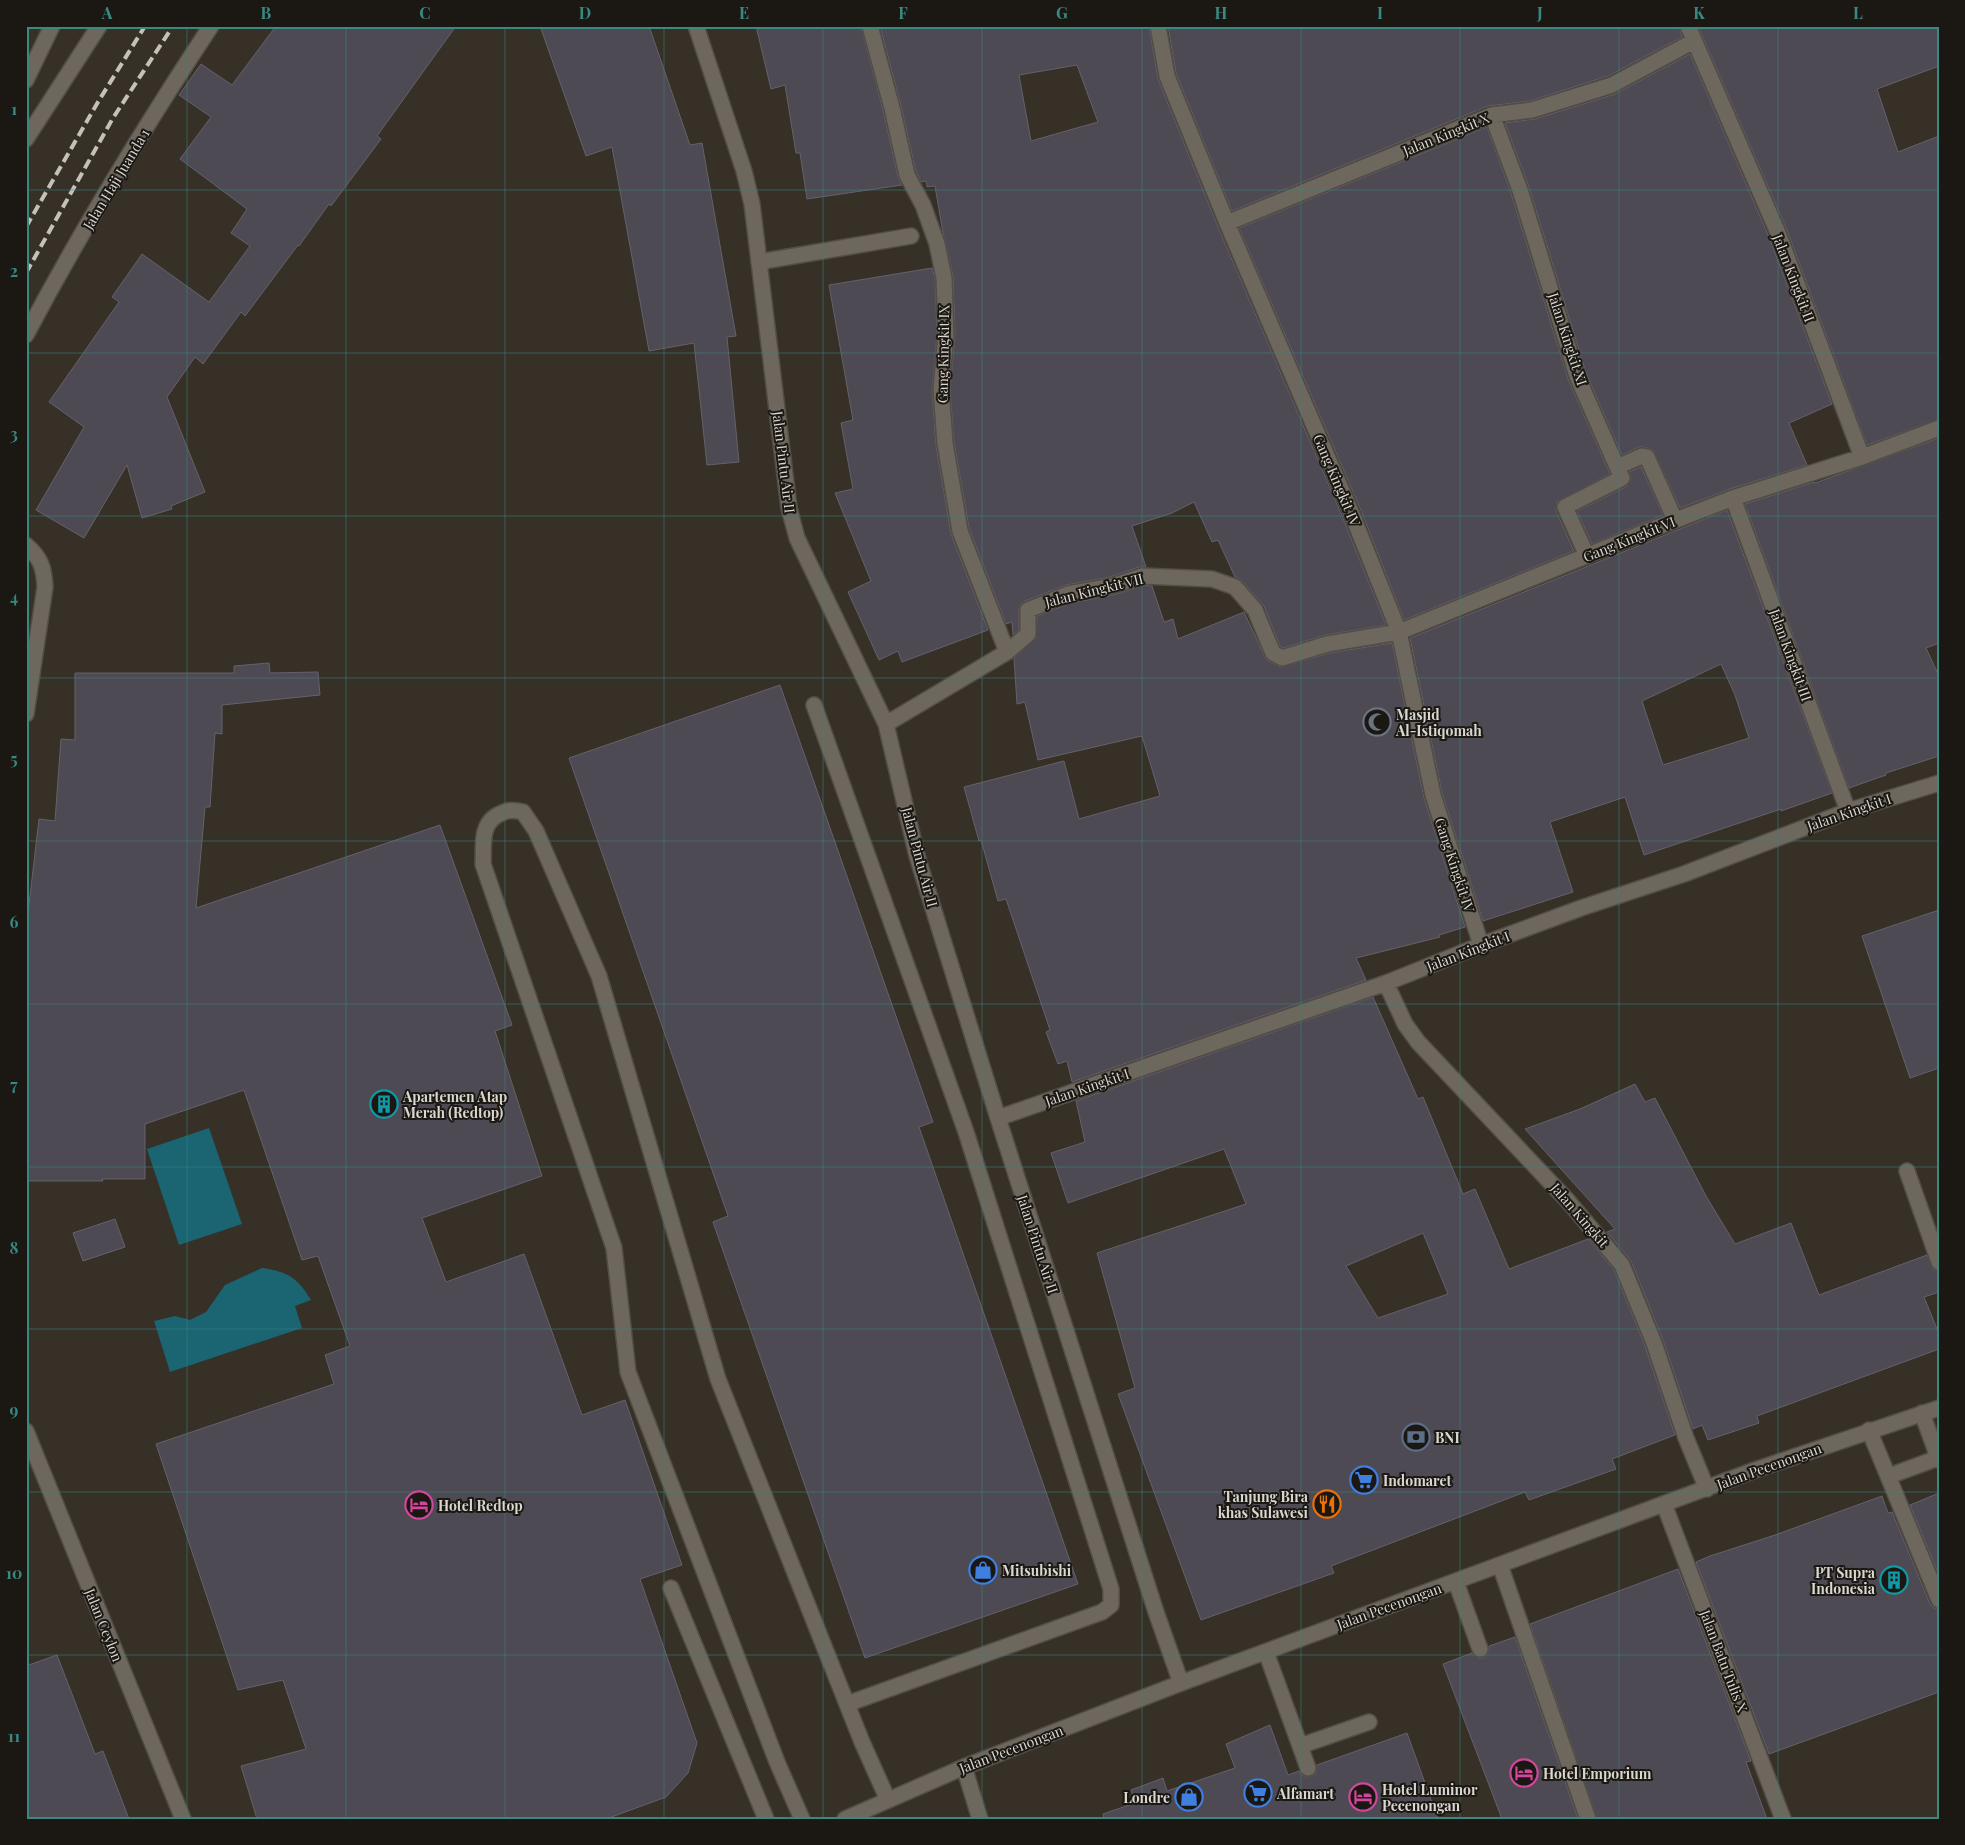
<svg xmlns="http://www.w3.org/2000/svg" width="1965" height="1845" font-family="'Playfair Display',serif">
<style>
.water{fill:#1b6472}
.building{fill:#4e4a54;stroke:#65616b;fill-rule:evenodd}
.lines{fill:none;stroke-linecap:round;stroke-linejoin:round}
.service-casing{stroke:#524d46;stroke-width:18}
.minor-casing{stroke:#524d46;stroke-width:18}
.tertiary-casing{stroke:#524d46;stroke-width:18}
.service{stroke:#6e675d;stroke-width:15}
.minor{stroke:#6e675d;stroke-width:15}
.tertiary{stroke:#6e675d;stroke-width:15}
.rail{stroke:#c5c0ba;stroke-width:4;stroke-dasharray:10 5;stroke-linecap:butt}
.grid{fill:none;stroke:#388982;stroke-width:1;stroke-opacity:0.55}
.labels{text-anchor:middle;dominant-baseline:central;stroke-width:4;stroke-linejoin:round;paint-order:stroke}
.street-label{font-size:14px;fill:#dad6d0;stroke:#1b1814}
.poi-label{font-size:14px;font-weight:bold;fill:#dad6d0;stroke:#1b1814;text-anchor:start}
.neatline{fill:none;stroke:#388982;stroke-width:2}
.grid-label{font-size:16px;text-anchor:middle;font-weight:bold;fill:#388982}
</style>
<rect width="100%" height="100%" fill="#363027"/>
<path class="water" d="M 209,1128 L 242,1224 L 179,1245 L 147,1149 Z
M 262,1268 C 288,1272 297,1277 311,1300 L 295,1306 L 302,1328 L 170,1372 L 154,1321 L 175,1316 L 190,1320 L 206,1312 L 225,1285 Z"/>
<path class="building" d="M 276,26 L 456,26 L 377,136 L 381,139 L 331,206 L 329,204 L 299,246 L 298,245 L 245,316 L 241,312 L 203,364 L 195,357 L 167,397 L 205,492 L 171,506 L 172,509 L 142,518 L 127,465 L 84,538 L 36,510 L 84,427 L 49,402 L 119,302 L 112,297 L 142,254 L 209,302 L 250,246 L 231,233 L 247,209 L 180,159 L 211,117 L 179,95 L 201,64 L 232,85 Z
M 540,26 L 649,26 L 690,145 L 702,143 L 736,336 L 727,337 L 739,462 L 707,465 L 694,343 L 649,351 L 612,147 L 586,156 Z
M 756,26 L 861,26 L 883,110 L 898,177 L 902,185 L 807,199 L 800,153 L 796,153 L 785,85 L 771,89 Z
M 880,26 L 1149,26 L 1158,79 L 1218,227 L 1342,516 L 1386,625 L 1325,635 L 1283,648 L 1280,646 L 1264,606 L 1242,581 L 1235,577 L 1218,540 L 1212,542 L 1194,502 L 1172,513 L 1132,526 L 1146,567 L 1139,567 L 1110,577 L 1066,585 L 1025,601 L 1021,604 L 1019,609 L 1019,630 L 1013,635 L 1012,622 L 1006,624 L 969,528 L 954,442 L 950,390 L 955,334 L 953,276 L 943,233 L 935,186 L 927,187 L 926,181 L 921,182 L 916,172 L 901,106 ZM 1077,65 L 1098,122 L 1031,141 L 1019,75 Z
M 1168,26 L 1679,26 L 1682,37 L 1608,76 L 1530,101 L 1488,106 L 1232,211 L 1176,73 Z
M 1698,26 L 1939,26 L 1939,66 L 1877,89 L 1898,152 L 1939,136 L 1939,419 L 1867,445 L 1787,230 Z
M 1690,54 L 1769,237 L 1832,404 L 1789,423 L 1807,465 L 1730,489 L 1680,508 L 1653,450 L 1644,447 L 1639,447 L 1622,455 L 1586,373 L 1529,187 L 1505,123 L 1535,119 L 1615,94 Z
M 1487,127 L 1511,193 L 1568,379 L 1610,474 L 1557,502 L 1556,511 L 1574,551 L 1404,620 L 1360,508 L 1239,228 Z
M 932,268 L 935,279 L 937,334 L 932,391 L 936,445 L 951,534 L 988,630 L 902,662 L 898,651 L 879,660 L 848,592 L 871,581 L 835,493 L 853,489 L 841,423 L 853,420 L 829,285 Z
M 1939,438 L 1939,643 L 1926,648 L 1939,676 L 1939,756 L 1886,773 L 1886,775 L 1849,788 L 1745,504 L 1814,482 L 1815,483 Z
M 1641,467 L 1663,515 L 1592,544 L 1577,511 L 1627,486 L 1631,479 L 1629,472 Z
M 1727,510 L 1832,793 L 1781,811 L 1781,809 L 1644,855 L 1625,797 L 1550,822 L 1573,892 L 1483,921 L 1442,793 L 1410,638 ZM 1721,664 L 1735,695 L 1749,738 L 1663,765 L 1642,701 Z
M 1143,585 L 1152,586 L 1164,622 L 1173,619 L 1178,639 L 1244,612 L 1265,657 L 1268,661 L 1281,667 L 1329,653 L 1392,643 L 1424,798 L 1465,927 L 1439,935 L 1440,937 L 1356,958 L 1366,980 L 1072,1082 L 1067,1061 L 1058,1064 L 1046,1032 L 1050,1030 L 1006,899 L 998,901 L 981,840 L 979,841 L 964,787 L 1064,761 L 1079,819 L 1160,796 L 1142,736 L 1038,760 L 1025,702 L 1017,704 L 1014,658 L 1036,638 L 1037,616 L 1071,603 L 1114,595 Z
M 269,663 L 270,673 L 318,672 L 320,695 L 222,705 L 222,734 L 215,733 L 210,807 L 205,807 L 196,908 L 440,825 L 512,1025 L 495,1031 L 542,1176 L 422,1218 L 446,1282 L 524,1254 L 582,1415 L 625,1400 L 682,1565 L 640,1579 L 697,1743 L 688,1773 L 666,1797 L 606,1819 L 257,1819 L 241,1766 L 306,1749 L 283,1680 L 238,1690 L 156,1444 L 334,1384 L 325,1355 L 350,1346 L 318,1256 L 302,1260 L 244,1090 L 145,1124 L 145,1179 L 102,1179 L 103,1181 L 26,1181 L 26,930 L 39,819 L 55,821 L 61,739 L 75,740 L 75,673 L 234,673 L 234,666 Z
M 780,685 L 933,1122 L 919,1127 L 1078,1584 L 865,1658 L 713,1222 L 728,1216 L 569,758 Z
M 1939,910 L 1939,1068 L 1910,1078 L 1862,936 Z
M 1373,997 L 1418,1099 L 1423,1097 L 1463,1194 L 1475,1189 L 1509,1269 L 1588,1239 L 1614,1270 L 1645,1346 L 1675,1435 L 1612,1459 L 1616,1469 L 1529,1500 L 1525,1492 L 1331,1566 L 1334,1573 L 1201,1620 L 1118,1394 L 1135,1388 L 1097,1253 L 1246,1204 L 1224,1149 L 1068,1203 L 1051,1153 L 1085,1142 L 1076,1101 ZM 1423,1233 L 1448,1294 L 1378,1318 L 1346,1266 Z
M 1635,1084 L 1645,1102 L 1655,1098 L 1706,1196 L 1735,1244 L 1791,1223 L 1819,1295 L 1927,1255 L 1933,1269 L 1939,1271 L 1939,1292 L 1924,1297 L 1939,1334 L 1939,1349 L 1757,1416 L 1759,1423 L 1708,1440 L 1702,1425 L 1693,1429 L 1663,1340 L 1631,1261 L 1607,1232 L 1615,1229 L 1525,1129 L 1580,1109 Z
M 115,1219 L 125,1247 L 83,1261 L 73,1233 Z
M 1939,1493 L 1939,1575 L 1910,1505 Z
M 1882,1496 L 1888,1513 L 1892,1512 L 1930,1604 L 1934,1608 L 1939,1609 L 1939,1692 L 1769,1754 L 1696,1562 L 1710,1556 L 1775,1535 Z
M 1678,1569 L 1751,1761 L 1746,1762 L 1767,1819 L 1597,1819 L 1530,1624 Z
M 1515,1637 L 1578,1819 L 1502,1819 L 1443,1664 L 1472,1653 L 1478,1658 L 1484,1658 L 1489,1651 L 1489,1646 Z
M 57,1655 L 95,1754 L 103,1751 L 129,1819 L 26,1819 L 26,1666 Z
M 1270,1725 L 1288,1775 L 1299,1771 L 1302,1775 L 1307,1777 L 1315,1774 L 1317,1765 L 1407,1733 L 1438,1819 L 1104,1819 L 1103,1814 L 1135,1803 L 1131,1790 L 1163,1778 L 1167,1791 L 1235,1768 L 1226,1744 Z"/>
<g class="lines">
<g class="service-casing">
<path id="service" d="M 759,262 L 911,236
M 814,705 L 966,1132 L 1111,1589 L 1111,1605 L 1102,1612 L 847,1704
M 1907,1171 L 1939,1262
M 1922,1413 L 1939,1460
M 1869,1430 L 1939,1600
M 1889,1476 L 1938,1458
M 1456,1582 L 1480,1649
M 671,1588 L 766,1819
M 1266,1652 L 1308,1768
M 1300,1746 L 1369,1722
M 802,1819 L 777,1762 L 628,1372 L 614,1248 L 483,864 C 484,847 480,826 496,816 C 506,810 512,809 523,812 L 536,831 L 599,976 L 718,1379 L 862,1742 L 888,1800"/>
</g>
<g class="minor-casing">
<path id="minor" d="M 696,26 L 744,171 L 752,204 L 789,508 L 797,538 L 886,724 L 917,856 L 998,1118 L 1156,1612 L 1181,1683
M 870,26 L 892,108 L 907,175 L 923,205 L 937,244 L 944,278 L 946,334 L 941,390 L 945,443 L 960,531 L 1007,652
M 1158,26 L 1167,76 L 1227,223 L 1351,512 L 1399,632 L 1433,795 L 1481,945
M 1688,26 L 1778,233 L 1862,457
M 26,80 L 52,26
M 1492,115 L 1520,190 L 1577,376 L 1621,476 L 1622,478 L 1565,507 L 1587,556
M 1227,223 L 1492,115 L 1532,110 L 1612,85 L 1694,41
M 1617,467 L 1642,456 L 1647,457 L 1675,520
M 1733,498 L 1848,811
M 26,545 C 41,558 44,568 45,587 L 26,714
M 886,724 L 1007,652 L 1028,634 L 1028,610 L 1068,594 L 1112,586 L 1142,576 L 1212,579 L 1235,587 L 1255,610 L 1273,653 L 1282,658 L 1327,644 L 1399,632 L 1645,532 L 1733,498 L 1862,457 L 1939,428
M 1386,983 L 1405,1024 L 1418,1042 L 1568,1201 L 1622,1265 L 1654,1343 L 1686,1438 L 1707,1489
M 998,1118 L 1386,983 L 1481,945 L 1581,908 L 1684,874 L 1848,811 L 1939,783
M 26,1431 L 183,1819
M 1664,1504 L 1783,1819
M 1500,1565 L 1588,1819
M 964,1767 L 980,1819"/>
</g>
<g class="tertiary-casing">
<path id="tertiary" d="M 26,139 L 99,26
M 26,335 C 82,229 145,126 211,26
M 845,1819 L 964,1767 L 1181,1683 L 1755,1470 L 1939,1408"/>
</g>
<use href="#service" class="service"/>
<use href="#minor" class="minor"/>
<use href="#tertiary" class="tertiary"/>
<path class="rail" d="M 26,227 L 98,102 L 145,26
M 26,273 L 113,118 L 173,26"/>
</g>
<path class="grid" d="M 187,26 L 187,1819M 346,26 L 346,1819M 505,26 L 505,1819M 664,26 L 664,1819M 823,26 L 823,1819M 982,26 L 982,1819M 1142,26 L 1142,1819M 1301,26 L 1301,1819M 1460,26 L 1460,1819M 1619,26 L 1619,1819M 1778,26 L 1778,1819M 26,190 L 1939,190M 26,353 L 1939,353M 26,516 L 1939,516M 26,678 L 1939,678M 26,841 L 1939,841M 26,1004 L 1939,1004M 26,1167 L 1939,1167M 26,1329 L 1939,1329M 26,1492 L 1939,1492M 26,1655 L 1939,1655"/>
<defs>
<g id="mosque-ring" transform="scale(1.4375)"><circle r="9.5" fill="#1b1814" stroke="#6b7280" stroke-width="1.5"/><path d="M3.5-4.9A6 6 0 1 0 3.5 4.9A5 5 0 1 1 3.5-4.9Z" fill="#6b7280"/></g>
<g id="building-ring" transform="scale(1.4375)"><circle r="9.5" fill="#1b1814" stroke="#0f9aa8" stroke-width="1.5"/><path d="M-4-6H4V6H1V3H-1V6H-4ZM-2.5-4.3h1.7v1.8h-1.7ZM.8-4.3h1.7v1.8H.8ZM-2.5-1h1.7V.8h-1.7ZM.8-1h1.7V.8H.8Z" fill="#0f9aa8"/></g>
<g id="bank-ring" transform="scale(1.4375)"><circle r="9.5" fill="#1b1814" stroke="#5c6f8a" stroke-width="1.5"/><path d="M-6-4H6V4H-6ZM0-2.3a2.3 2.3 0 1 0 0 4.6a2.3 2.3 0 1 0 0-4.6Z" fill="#5c6f8a"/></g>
<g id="supermarket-ring" transform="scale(1.4375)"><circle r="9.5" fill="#1b1814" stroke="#3f7fe0" stroke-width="1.5"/><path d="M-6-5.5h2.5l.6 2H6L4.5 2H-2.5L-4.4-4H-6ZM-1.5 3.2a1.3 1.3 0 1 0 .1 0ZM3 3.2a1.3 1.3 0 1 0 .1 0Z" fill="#3f7fe0"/></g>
<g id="restaurant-ring" transform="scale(1.4375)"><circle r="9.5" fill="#1b1814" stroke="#e8710a" stroke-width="1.5"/><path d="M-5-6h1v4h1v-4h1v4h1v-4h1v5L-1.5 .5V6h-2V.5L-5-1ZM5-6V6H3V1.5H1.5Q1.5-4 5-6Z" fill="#e8710a"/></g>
<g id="hotel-ring" transform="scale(1.4375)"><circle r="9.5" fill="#1b1814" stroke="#d1479c" stroke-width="1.5"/><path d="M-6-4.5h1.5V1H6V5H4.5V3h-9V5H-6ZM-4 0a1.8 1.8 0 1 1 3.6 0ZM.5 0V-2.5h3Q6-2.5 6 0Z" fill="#d1479c"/></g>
<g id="shop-ring" transform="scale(1.4375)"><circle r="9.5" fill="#1b1814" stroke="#3f7fe0" stroke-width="1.5"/><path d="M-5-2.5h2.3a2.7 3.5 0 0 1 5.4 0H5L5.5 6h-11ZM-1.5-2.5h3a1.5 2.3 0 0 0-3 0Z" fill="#3f7fe0"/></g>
</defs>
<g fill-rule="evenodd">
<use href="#mosque-ring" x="1377" y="722"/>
<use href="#building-ring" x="384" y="1104"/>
<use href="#bank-ring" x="1416" y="1437"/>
<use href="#supermarket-ring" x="1364" y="1480"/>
<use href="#restaurant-ring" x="1327" y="1504"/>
<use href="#hotel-ring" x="419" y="1505"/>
<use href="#shop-ring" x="983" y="1570"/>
<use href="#building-ring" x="1894" y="1580"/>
<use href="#hotel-ring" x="1524" y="1773"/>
<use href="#supermarket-ring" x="1258" y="1793"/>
<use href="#shop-ring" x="1189" y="1797"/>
<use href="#hotel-ring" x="1363" y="1797"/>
</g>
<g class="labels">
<g class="street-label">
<text transform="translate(1446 134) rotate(-22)">Jalan Kingkit X</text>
<text transform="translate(116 179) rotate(-59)">Jalan Haji Juanda 1</text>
<text transform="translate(1794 278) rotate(69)">Jalan Kingkit II</text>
<text transform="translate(1568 339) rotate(72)">Jalan Kingkit XI</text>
<text transform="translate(943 354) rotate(-89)">Gang Kingkit IX</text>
<text transform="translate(784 462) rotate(83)">Jalan Pintu Air II</text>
<text transform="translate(1337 480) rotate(67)">Gang Kingkit IV</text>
<text transform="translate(1629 539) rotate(-22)">Gang Kingkit VI</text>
<text transform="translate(1094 590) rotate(-14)">Jalan Kingkit VII</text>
<text transform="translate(1791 655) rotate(70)">Jalan Kingkit III</text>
<text transform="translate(1849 812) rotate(-19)">Jalan Kingkit I</text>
<text transform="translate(920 857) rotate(75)">Jalan Pintu Air II</text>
<text transform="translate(1455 865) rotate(72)">Gang Kingkit IV</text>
<text transform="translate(1468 951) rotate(-21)">Jalan Kingkit I</text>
<text transform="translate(1087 1087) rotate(-19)">Jalan Kingkit I</text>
<text transform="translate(1580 1215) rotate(49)">Jalan Kingkit</text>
<text transform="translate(1038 1244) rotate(72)">Jalan Pintu Air II</text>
<text transform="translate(1769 1466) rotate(-20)">Jalan Pecenongan</text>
<text transform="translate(1389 1606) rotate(-20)">Jalan Pecenongan</text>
<text transform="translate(104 1625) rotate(68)">Jalan Ceylon</text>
<text transform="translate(1724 1661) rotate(69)">Jalan Batu Tulis X</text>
<text transform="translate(1011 1749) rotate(-21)">Jalan Pecenongan</text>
</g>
<g class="poi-label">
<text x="1396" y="714">Masjid<tspan x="1396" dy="16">Al-Istiqomah</tspan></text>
<text x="403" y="1096">Apartemen Atap<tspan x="403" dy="16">Merah (Redtop)</tspan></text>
<text x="1435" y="1437">BNI</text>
<text x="1383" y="1480">Indomaret</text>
<text x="1308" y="1496" text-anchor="end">Tanjung Bira<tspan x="1308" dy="16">khas Sulawesi</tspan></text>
<text x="438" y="1505">Hotel Redtop</text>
<text x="1002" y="1570">Mitsubishi</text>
<text x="1875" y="1572" text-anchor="end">PT Supra<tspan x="1875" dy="16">Indonesia</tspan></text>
<text x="1543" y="1773">Hotel Emporium</text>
<text x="1382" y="1789">Hotel Luminor<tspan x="1382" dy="16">Pecenongan</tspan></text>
<text x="1277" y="1793">Alfamart</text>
<text x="1170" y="1797" text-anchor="end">Londre</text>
</g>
</g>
<rect width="1965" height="1845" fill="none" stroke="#1b1814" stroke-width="55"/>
<rect x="28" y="28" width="1910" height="1790" class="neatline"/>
<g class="grid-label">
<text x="107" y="19">A</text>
<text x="266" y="19">B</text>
<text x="425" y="19">C</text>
<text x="585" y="19">D</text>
<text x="744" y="19">E</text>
<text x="903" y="19">F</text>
<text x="1062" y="19">G</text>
<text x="1221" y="19">H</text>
<text x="1380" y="19">I</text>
<text x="1540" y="19">J</text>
<text x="1699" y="19">K</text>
<text x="1858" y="19">L</text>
<text x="14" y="115">1</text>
<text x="14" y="277">2</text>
<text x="14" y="440">3</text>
<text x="14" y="603">4</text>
<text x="14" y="765">5</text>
<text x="14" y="928">6</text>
<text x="14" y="1091">7</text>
<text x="14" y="1254">8</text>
<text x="14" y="1416">9</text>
<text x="14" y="1579">10</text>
<text x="14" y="1742">11</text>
</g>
</svg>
